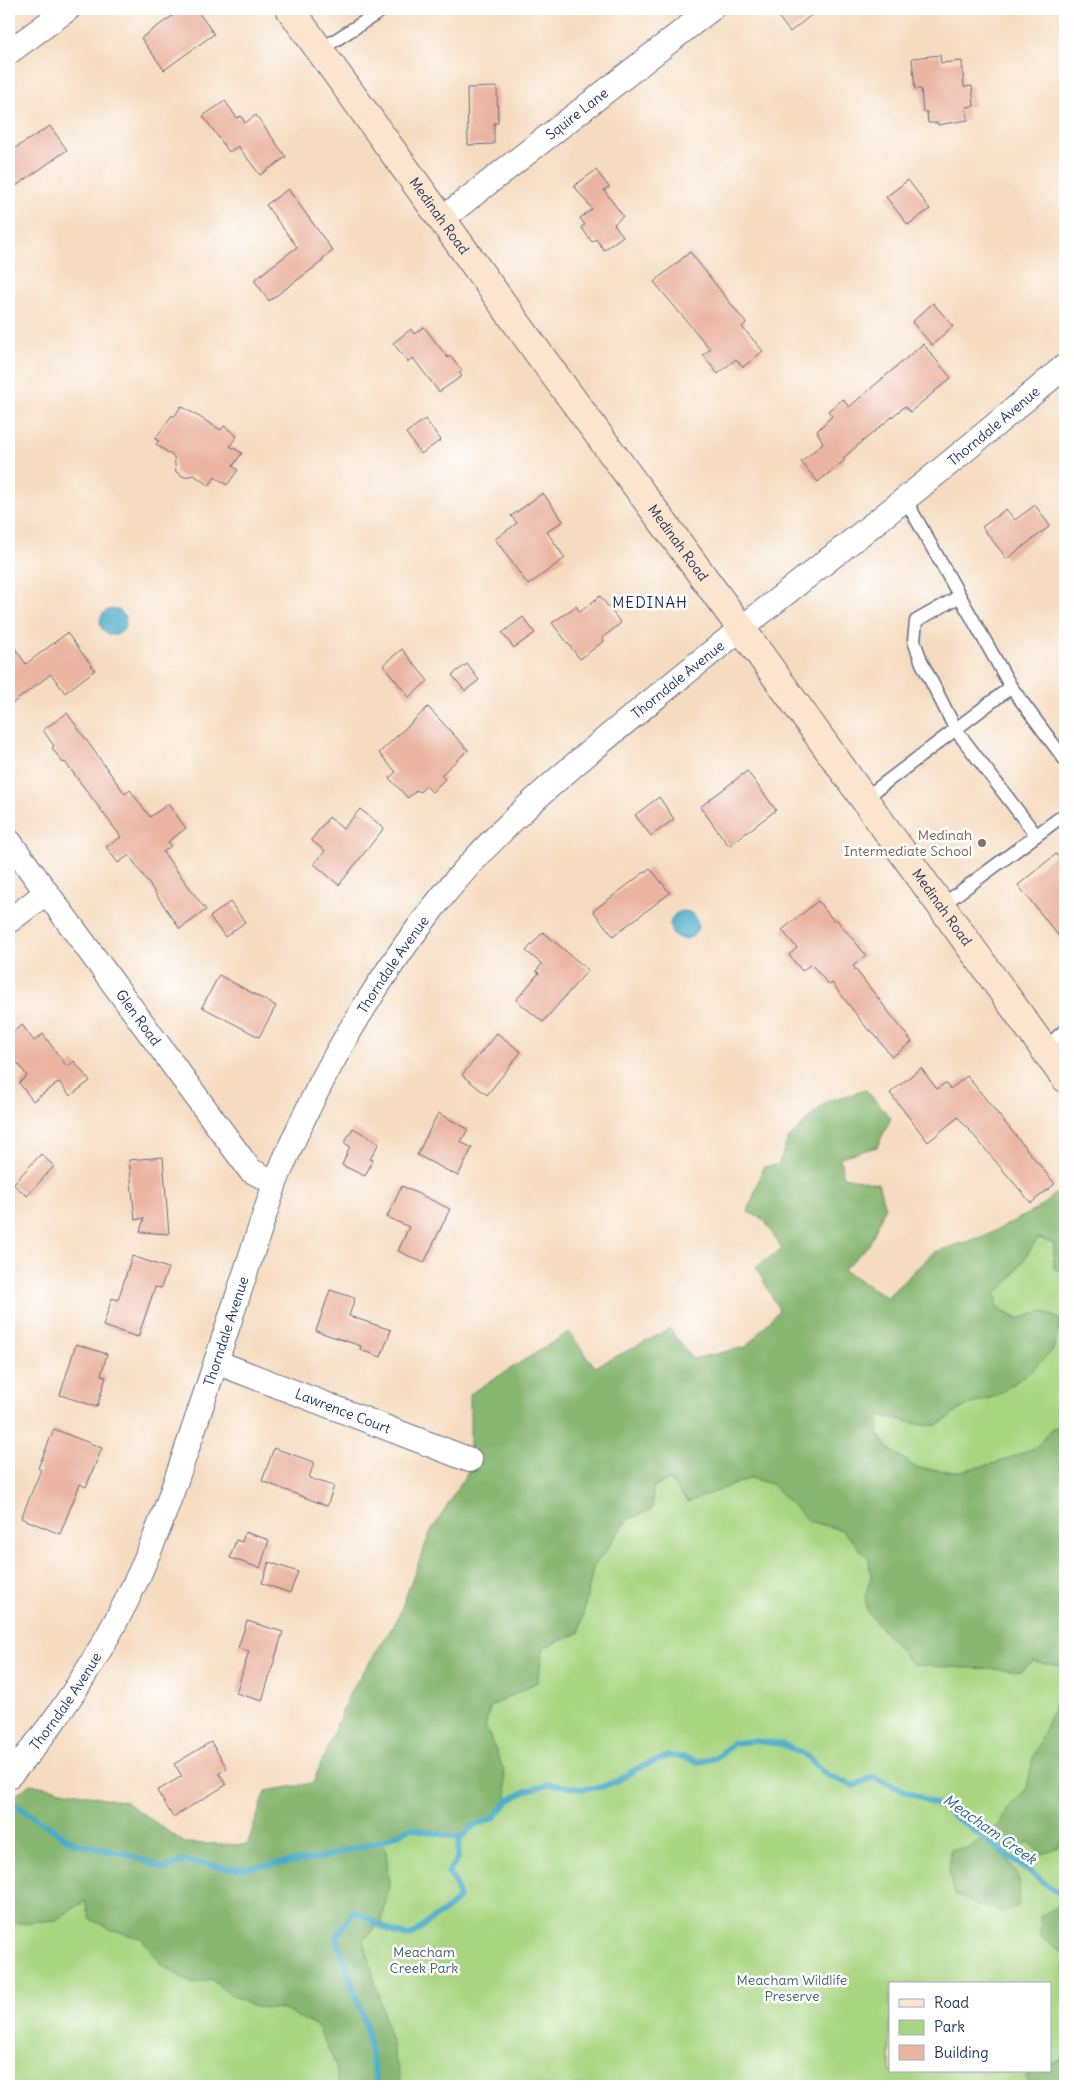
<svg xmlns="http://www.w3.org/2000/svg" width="1074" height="2095" font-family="Delius,sans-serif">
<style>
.green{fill:#a9d581;stroke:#628270;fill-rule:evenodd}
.forest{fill:#86b66f;stroke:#507266}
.water{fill:#49abc8;stroke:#326d93}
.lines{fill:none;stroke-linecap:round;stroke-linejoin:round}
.stream{stroke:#49abc8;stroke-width:6}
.building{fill:#ebb4a1}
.service-casing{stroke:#676b80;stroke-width:15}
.minor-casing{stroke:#676b80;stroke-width:26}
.secondary-casing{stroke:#676b80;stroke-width:30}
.service{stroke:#fff;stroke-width:12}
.minor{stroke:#fff;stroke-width:24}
.secondary{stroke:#fce5cf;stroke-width:28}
.education-dot{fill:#8d6e63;stroke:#fff;stroke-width:2}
.labels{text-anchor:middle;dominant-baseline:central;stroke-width:5;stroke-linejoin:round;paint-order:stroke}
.street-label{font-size:14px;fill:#1b2f5e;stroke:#fff}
.education-label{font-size:14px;fill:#785e54;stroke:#fff;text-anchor:end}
.park-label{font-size:14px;fill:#466168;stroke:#fff}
.neighbourhood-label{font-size:15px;letter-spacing:1px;fill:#1b2f5e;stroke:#fff}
.water-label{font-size:15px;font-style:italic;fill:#2d6188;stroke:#fff}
</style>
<rect width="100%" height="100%" fill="#fff"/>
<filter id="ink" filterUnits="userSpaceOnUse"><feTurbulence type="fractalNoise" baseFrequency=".02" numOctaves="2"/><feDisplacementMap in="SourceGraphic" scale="10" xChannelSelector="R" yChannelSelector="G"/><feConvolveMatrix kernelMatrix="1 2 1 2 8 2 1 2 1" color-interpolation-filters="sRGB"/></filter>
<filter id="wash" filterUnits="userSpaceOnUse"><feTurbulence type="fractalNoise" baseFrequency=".0096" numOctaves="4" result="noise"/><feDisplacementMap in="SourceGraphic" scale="20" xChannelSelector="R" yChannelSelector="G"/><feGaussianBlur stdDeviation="1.12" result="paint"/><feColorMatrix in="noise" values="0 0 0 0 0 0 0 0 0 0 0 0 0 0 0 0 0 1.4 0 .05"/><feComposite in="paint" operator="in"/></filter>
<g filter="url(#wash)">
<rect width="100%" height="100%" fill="#f5dbbf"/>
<path class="green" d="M 1038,1238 L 1054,1243 L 1054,1269 L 1065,1272 L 1065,1426 L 1052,1428 L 1037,1447 L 997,1463 L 956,1472 L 916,1468 L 889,1449 L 878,1433 L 879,1415 L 922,1425 L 938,1425 L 964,1407 L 996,1396 L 1034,1369 L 1053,1350 L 1061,1320 L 1043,1311 L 1018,1319 L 998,1309 L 996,1293 L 1011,1279 Z
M 750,1478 L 771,1484 L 808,1521 L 842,1530 L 869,1559 L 871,1577 L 865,1596 L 1033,1662 L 1061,1666 L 1065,1671 L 1065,2086 L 9,2086 L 9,1801 L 130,1855 L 385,1840 L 410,1828 L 460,1838 L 473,1826 L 494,1818 L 503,1768 L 485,1726 L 490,1707 L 537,1682 L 544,1647 L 579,1633 L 593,1568 L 627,1520 L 652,1509 L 652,1488 L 669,1480 L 688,1502 ZM 890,1984 L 1050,1984 L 1050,2071 L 890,2071 Z"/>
<path class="forest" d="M 866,1090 L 891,1118 L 877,1147 L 840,1157 L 843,1177 L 878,1183 L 885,1208 L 869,1245 L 843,1270 L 887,1297 L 934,1252 L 987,1235 L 1037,1209 L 1065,1186 L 1065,1272 L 1054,1269 L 1054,1243 L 1038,1238 L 1011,1279 L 996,1294 L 998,1309 L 1018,1319 L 1043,1311 L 1061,1320 L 1053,1350 L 1034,1369 L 996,1396 L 964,1407 L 938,1425 L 922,1425 L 880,1415 L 878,1433 L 889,1449 L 916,1468 L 956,1472 L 997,1463 L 1037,1447 L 1052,1428 L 1065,1426 L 1065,1673 L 1061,1666 L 1033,1662 L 1022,1671 L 913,1665 L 868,1613 L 865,1596 L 871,1577 L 869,1559 L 842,1530 L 808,1521 L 771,1484 L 751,1478 L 688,1502 L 669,1480 L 653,1487 L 652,1509 L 627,1520 L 593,1568 L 579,1633 L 544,1647 L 537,1682 L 490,1707 L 485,1726 L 503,1768 L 508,1801 L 494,1818 L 473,1826 L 460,1838 L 410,1828 L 385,1840 L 389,1885 L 382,1921 L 364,1940 L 401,2080 L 399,2086 L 338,2086 L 336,2066 L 318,2027 L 282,2009 L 254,2007 L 230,1995 L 211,1979 L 192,1984 L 162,1965 L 141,1938 L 114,1931 L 90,1919 L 85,1901 L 56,1920 L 9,1924 L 9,1801 L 30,1784 L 126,1802 L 185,1843 L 247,1845 L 266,1791 L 313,1783 L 350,1692 L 397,1620 L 429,1535 L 470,1468 L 470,1394 L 569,1332 L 595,1367 L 670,1329 L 692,1359 L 746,1347 L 779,1310 L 756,1267 L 782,1249 L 764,1220 L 748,1212 L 763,1167 L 778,1165 L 788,1139 L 827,1101 Z
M 1065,1680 L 1065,1834 L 1059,1847 L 1042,1854 L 1029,1842 L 1001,1850 C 1017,1876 1023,1873 1018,1906 L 1001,1912 L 979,1906 L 955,1894 L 949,1871 L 951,1849 L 969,1848 L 1001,1823 L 1007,1809 L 1027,1788 L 1033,1757 Z
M 1059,1906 L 1065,1909 L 1065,1954 L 1041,1937 L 1040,1916 Z
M 1065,2058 L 1065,2086 L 1028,2086 L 1026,2076 L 1036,2071 L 1050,2071 L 1050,2065 Z"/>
<path class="water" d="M100 622a13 13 0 1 1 26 0a13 13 0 1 1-26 0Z
M670 925a14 14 0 1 1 28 0a14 14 0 1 1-28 0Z"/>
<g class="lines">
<path class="stream" d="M 9,1801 L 74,1843 L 130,1855 L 165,1869 L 183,1861 L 238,1869 L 320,1858 L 385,1840 L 410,1828 L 460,1838 L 473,1826 L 494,1818 L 508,1801 L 526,1791 L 549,1784 L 583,1789 L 601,1787 L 617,1781 L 636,1769 L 668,1756 L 683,1757 L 699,1762 L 718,1757 L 733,1743 L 754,1741 L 782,1744 L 807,1756 L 826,1774 L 854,1786 L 873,1777 L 942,1807 L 1065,1898
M 377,2086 L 365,2022 L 336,1937 L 354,1911 L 395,1933 L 409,1936 C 420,1931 423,1925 431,1920 C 442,1912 451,1908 459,1898 L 455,1882 L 448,1873 L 457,1859 L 460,1838"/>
</g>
<g id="blocks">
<path class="building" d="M 182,9 L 196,9 L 214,34 L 164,70 L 141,38 Z
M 772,9 L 819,9 L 790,32 Z
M 940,55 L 941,63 L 962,61 L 964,87 L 972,86 L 974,106 L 966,107 L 968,120 L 938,125 L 938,123 L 928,123 L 927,112 L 923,112 L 921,89 L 915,89 L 912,58 Z
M 497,87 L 498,123 L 494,123 L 494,144 L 468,145 L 467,88 Z
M 225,101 L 237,118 L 241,116 L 245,123 L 256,115 L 286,157 L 260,175 L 238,146 L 229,152 L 203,116 Z
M 50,126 L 67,150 L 9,191 L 9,152 Z
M 596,170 L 609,187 L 604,190 L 623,216 L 614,224 L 623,236 L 604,250 L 596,239 L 592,242 L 581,227 L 585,225 L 580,218 L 592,209 L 574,186 Z
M 908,180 L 930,209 L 908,225 L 886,197 Z
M 288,189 L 333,251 L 322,259 L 323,261 L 269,301 L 254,280 L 297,247 L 266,205 Z
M 690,252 L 746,323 L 742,327 L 763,351 L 743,367 L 736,359 L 718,374 L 703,355 L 710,349 L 654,282 Z
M 933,303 L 953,326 L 932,345 L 912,322 Z
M 424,327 L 448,358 L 450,356 L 462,371 L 459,373 L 462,376 L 439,392 L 413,358 L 408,362 L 393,343 L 411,329 L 414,334 Z
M 923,344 L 951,378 L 910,412 L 905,406 L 843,458 L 845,460 L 818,482 L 801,462 L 823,443 L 817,431 L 832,416 L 828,411 L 843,399 L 849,407 Z
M 181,406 L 221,430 L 224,426 L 237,436 L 230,446 L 242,453 L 233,466 L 238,470 L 227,485 L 215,477 L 209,486 L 194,475 L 184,477 L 176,472 L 174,457 L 156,444 L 159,441 L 155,439 L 172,415 L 174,417 Z
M 425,419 L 441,440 L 421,454 L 406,433 Z
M 543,493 L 563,521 L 547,532 L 565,558 L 528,585 L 495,539 L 517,523 L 511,516 Z
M 1035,505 L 1050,526 L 1007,559 L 982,527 L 1006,509 L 1015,520 Z
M 600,596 L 621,623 L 602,638 L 604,641 L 580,659 L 552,623 L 576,606 L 580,612 Z
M 523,617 L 535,633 L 514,648 L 502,633 Z
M 67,633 L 95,670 L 65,693 L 51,674 L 9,706 L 9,640 L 26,664 Z
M 402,649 L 428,681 L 409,697 L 383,665 Z
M 467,664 L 479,680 L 465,691 L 452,675 Z
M 428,707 L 468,750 L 441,775 L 445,779 L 432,792 L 426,786 L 420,792 L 417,790 L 408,798 L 389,778 L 396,772 L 379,753 Z
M 67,713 L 125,794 L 130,790 L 150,817 L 168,804 L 186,828 L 168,842 L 171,846 L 163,852 L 206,910 L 180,929 L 129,855 L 118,863 L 106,847 L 121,837 L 65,762 L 63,763 L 52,748 L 54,746 L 43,730 Z
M 747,771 L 776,810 L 729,846 L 700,807 Z
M 659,797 L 674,819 L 651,836 L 635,815 Z
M 360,809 L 384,828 L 339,885 L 314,864 L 325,851 L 311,840 L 329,817 L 343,829 Z
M 1056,854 L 1065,865 L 1065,944 L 1018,885 Z
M 650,868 L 670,893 L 613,936 L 593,911 Z
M 818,901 L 834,921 L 836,919 L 866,955 L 853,966 L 912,1042 L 892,1057 L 871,1030 L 869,1031 L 832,983 L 829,985 L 811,964 L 802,971 L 789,955 L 797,948 L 782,930 Z
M 230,902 L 245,922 L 225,937 L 210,917 Z
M 543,932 L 588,970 L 543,1022 L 516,1000 L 539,973 L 536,971 L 542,964 L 526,951 Z
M 219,975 L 276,1006 L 259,1037 L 202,1007 Z
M 22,1025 L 34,1041 L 43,1034 L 67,1067 L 74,1061 L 90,1081 L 70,1096 L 59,1082 L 33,1101 L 19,1083 L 27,1076 L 9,1051 L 9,1035 Z
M 497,1033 L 521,1052 L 487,1095 L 462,1075 Z
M 921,1068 L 937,1089 L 945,1083 L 950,1089 L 967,1076 L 1055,1184 L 1031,1203 L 958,1117 L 928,1142 L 890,1093 Z
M 438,1113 L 468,1129 L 461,1142 L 472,1148 L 458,1176 L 417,1155 Z
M 353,1128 L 379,1143 L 370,1159 L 373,1160 L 365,1176 L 342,1165 L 350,1146 L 344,1143 Z
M 41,1154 L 54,1166 L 27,1196 L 13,1184 Z
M 163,1157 L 169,1234 L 140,1232 L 144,1218 L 135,1220 L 129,1160 Z
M 402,1186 L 450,1209 L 424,1263 L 398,1251 L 409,1227 L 387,1217 Z
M 132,1256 L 168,1268 L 161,1288 L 155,1287 L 138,1337 L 103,1326 L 112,1298 L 118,1300 Z
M 330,1290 L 355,1298 L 349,1316 L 391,1330 L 381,1357 L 360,1350 L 361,1346 L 316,1331 Z
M 76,1344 L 107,1354 L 101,1375 L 106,1377 L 97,1407 L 60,1395 Z
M 54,1429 L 102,1448 L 86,1487 L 80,1484 L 60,1534 L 21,1518 L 41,1470 L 38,1468 Z
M 274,1448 L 314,1462 L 309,1478 L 334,1486 L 327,1506 L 262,1481 Z
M 245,1532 L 269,1540 L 260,1568 L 230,1558 L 236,1540 L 242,1542 Z
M 269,1562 L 298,1572 L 290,1593 L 262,1583 Z
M 247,1621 L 283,1632 L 262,1701 L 236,1693 L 249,1651 L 238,1648 Z
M 211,1742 L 227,1768 L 219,1773 L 226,1785 L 173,1817 L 157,1791 L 182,1776 L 174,1764 Z"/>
</g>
</g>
<g filter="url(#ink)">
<use href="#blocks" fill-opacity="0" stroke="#676b80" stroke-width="1"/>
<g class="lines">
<g class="service-casing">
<path id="service" d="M 320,50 L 384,9
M 905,499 L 1011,687 L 1065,760
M 960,596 L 916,621 L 914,641 L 922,663 L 956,730 L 1036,835
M 864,799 L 1011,687
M 941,906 L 1065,814
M 1044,1049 L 1065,1030"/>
</g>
<g class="minor-casing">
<g id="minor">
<path d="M 9,52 L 68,9"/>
<path id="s1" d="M 442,219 L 711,9"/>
<path id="s2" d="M 9,841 L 250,1170 L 275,1183"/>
<path d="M 9,921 L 46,893"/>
<path id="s3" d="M 216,1362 L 470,1460"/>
<path id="s4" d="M 9,1776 C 67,1712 121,1622 153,1542 C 173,1493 189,1442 206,1392 C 229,1322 252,1253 275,1183 C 315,1084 367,993 433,908 C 503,818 594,748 682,676 C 756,616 831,558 905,499 C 959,456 1012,411 1065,366"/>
</g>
</g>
<g class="secondary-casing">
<g id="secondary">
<path id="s5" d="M 290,9 L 539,354 L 741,628 L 1065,1078"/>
</g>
</g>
<use href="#service" class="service"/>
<use href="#minor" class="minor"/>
<use href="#secondary" class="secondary"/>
</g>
</g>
<circle class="education-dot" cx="982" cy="843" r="5"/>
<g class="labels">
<g class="street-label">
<text stroke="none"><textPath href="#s1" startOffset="171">Squire Lane</textPath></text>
<text stroke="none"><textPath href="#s5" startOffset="255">Medinah Road</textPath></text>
<text stroke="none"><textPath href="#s4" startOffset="1714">Thorndale Avenue</textPath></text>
<text stroke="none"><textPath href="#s5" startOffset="660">Medinah Road</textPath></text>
<text stroke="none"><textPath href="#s4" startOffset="1309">Thorndale Avenue</textPath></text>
<text stroke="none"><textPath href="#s5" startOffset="1110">Medinah Road</textPath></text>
<text stroke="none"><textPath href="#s4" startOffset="904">Thorndale Avenue</textPath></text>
<text stroke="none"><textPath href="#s2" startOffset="219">Glen Road</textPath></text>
<text stroke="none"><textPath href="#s4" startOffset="499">Thorndale Avenue</textPath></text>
<text stroke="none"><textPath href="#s3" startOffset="136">Lawrence Court</textPath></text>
<text stroke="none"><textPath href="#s4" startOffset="94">Thorndale Avenue</textPath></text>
</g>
<g class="education-label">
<text x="972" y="835">Medinah<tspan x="972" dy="16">Intermediate School</tspan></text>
</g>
<g class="park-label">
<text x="424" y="1952">Meacham<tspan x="424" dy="16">Creek Park</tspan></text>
<text x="792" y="1980">Meacham Wildlife<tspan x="792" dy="16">Preserve</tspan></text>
</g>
<g class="neighbourhood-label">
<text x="650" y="602">MEDINAH</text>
</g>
<g class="water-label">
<text transform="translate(990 1829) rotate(35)">Meacham Creek</text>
</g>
</g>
<rect width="1074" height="2095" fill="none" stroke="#fff" stroke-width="30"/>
<rect x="889" y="1982" width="162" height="90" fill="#ffffff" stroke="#a4acbf"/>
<rect x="899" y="1999" width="25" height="8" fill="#fce5cf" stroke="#a4acbf"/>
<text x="934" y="2008" font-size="15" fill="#1b2f5e">Road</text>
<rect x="899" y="2020" width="25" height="15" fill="#a9d581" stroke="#a4acbf"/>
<text x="934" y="2032" font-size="15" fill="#1b2f5e">Park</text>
<rect x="899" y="2045" width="25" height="15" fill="#ebb4a1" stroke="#a4acbf"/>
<text x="934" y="2058" font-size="15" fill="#1b2f5e">Building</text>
</svg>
